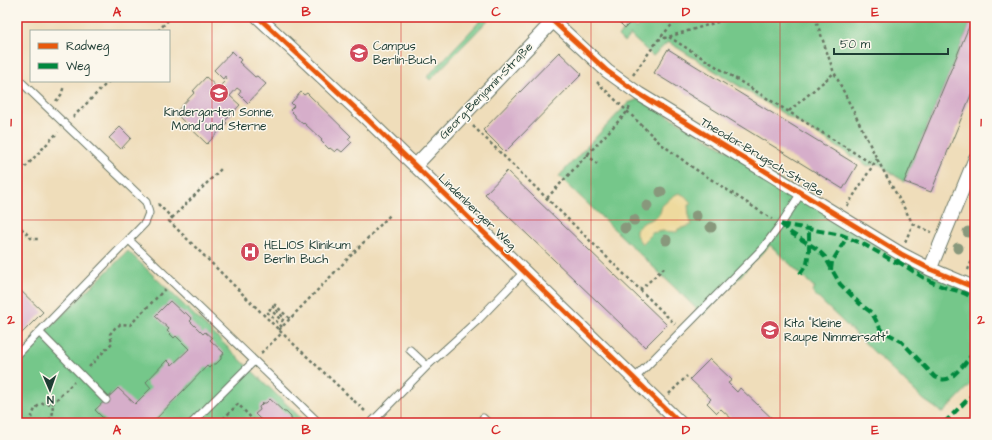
<svg xmlns="http://www.w3.org/2000/svg" width="992" height="440" font-family="'Architects Daughter',sans-serif">
<style>
.green{fill:#74c78a;stroke:#4a825f}
.sand{fill:#eeda9e;stroke:#868c69}
.building{fill:#d6aeca}
.lines{fill:none;stroke-linecap:round;stroke-linejoin:round}
.lane-casing{stroke:#687563;stroke-width:9}
.street-casing{stroke:#687563;stroke-width:15}
.path{stroke:#687563;stroke-width:2.5;stroke-dasharray:3 3;stroke-linecap:butt}
.lane{stroke:#fff;stroke-width:7}
.street{stroke:#fff;stroke-width:13}
.quiet{stroke:#00873e;stroke-width:4;stroke-dasharray:8 4;stroke-linecap:butt}
.cycleway-casing{stroke:#fbf7ec;stroke-width:8}
.cycleway{stroke:#e8590c;stroke-width:5}
.tree{fill:#88987c}
.grid{fill:none;stroke:#d62828;stroke-width:1;stroke-opacity:0.55}
.labels{text-anchor:middle;dominant-baseline:central;stroke-width:3;stroke-linejoin:round;paint-order:stroke}
.poi-label{font-size:12px;fill:#1f3d34;stroke:#fbf7ec;text-anchor:start}
.street-label{font-size:12px;fill:#1f3d34;stroke:#fbf7ec}
.neatline{fill:none;stroke:#d62828;stroke-width:1.5}
.grid-label{font-size:13px;text-anchor:middle;font-weight:bold;fill:#d62828}
</style>
<rect width="100%" height="100%" fill="#fbf7ec"/>
<filter id="ink" filterUnits="userSpaceOnUse"><feTurbulence type="fractalNoise" baseFrequency=".025" numOctaves="2"/><feDisplacementMap in="SourceGraphic" scale="8" xChannelSelector="R" yChannelSelector="G"/><feConvolveMatrix kernelMatrix="1 2 1 2 8 2 1 2 1" color-interpolation-filters="sRGB"/></filter>
<filter id="wash" filterUnits="userSpaceOnUse"><feTurbulence type="fractalNoise" baseFrequency=".012" numOctaves="4" result="noise"/><feDisplacementMap in="SourceGraphic" scale="16" xChannelSelector="R" yChannelSelector="G"/><feGaussianBlur stdDeviation="0.9" result="paint"/><feColorMatrix in="noise" values="0 0 0 0 0 0 0 0 0 0 0 0 0 0 0 0 0 1.4 0 .05"/><feComposite in="paint" operator="in"/></filter>
<g filter="url(#wash)">
<rect width="100%" height="100%" fill="#efddba"/>
<path class="green" d="M 484,17 L 491,17 L 430,80 L 427,77 Z
M 646,17 L 973,17 L 904,182 L 879,164 L 868,166 L 668,42 L 653,56 L 630,35 L 624,42 L 618,36 L 630,24 L 636,28 Z
M 639,99 L 975,293 L 975,380 L 943,413 L 924,400 L 812,292 L 815,288 L 770,245 L 703,315 L 559,176 L 628,103 Z
M 128,251 L 306,423 L 17,423 L 17,359 Z"/>
<path class="sand" d="M 679,193 L 685,196 L 692,204 L 688,205 L 689,217 L 692,225 L 678,229 L 677,232 L 663,231 L 651,233 L 650,236 L 642,244 L 636,235 L 636,229 L 645,222 L 657,217 L 660,213 L 662,206 L 673,196 Z"/>
<g id="blocks">
<path class="building" d="M 614,17 L 636,17 L 625,28 Z
M 973,17 L 975,17 L 975,85 L 931,192 L 904,182 Z
M 668,49 L 857,165 L 843,189 L 654,73 Z
M 232,51 L 241,60 L 239,62 L 255,77 L 257,76 L 266,84 L 248,103 L 239,94 L 241,91 L 237,88 L 230,96 L 240,105 L 225,121 L 227,123 L 207,144 L 175,113 L 195,92 L 193,91 L 206,77 L 218,88 L 227,79 L 225,76 L 223,79 L 214,70 Z
M 559,52 L 582,74 L 505,152 L 483,130 Z
M 301,92 L 304,95 L 307,93 L 351,136 L 348,139 L 352,142 L 342,152 L 338,149 L 335,152 L 330,148 L 329,149 L 321,141 L 322,140 L 304,123 L 303,124 L 295,117 L 295,115 L 290,110 L 294,106 L 291,103 Z
M 120,127 L 131,138 L 121,149 L 109,138 Z
M 507,171 L 667,325 L 645,347 L 485,194 Z
M 17,287 L 43,312 L 17,338 Z
M 170,301 L 184,314 L 185,312 L 192,319 L 190,321 L 203,334 L 205,332 L 212,338 L 210,340 L 224,353 L 221,357 L 221,359 L 216,364 L 213,364 L 209,368 L 207,366 L 153,422 L 154,423 L 108,423 L 95,410 L 118,388 L 135,404 L 151,388 L 146,382 L 167,360 L 172,365 L 189,349 L 176,336 L 174,338 L 167,331 L 169,329 L 155,316 Z
M 710,359 L 732,380 L 728,383 L 737,392 L 740,388 L 777,423 L 736,423 L 721,409 L 717,413 L 707,403 L 711,399 L 690,379 Z
M 270,399 L 284,412 L 286,412 L 291,417 L 291,419 L 295,423 L 264,423 L 255,414 L 260,410 L 259,407 L 263,403 L 266,403 Z"/>
</g>
</g>
<g filter="url(#ink)">
<use href="#blocks" fill-opacity="0" stroke="#687563" stroke-width="1"/>
<g class="lines">
<g class="lane-casing">
<path id="lane" d="M 17,78 L 146,202 L 149,213 L 145,223 L 17,355
M 129,240 L 319,423
M 39,332 L 106,400
M 410,350 L 427,366
M 634,379 L 763,248 L 781,224 L 801,193
M 483,418 L 488,423
M 192,423 L 254,361
M 371,423 L 427,366 L 478,320 L 524,272"/>
</g>
<g class="street-casing">
<path id="street" d="M 258,17 L 366,118 L 680,423
M 553,21 L 607,71 L 639,94 L 901,254 L 930,269 L 975,288
M 415,166 L 557,17
M 930,269 L 975,159"/>
</g>
<path class="path" d="M 815,17 L 833,70 L 877,159 L 913,224 L 905,242
M 158,31 L 171,17
M 669,37 L 874,165
M 658,40 L 734,17
M 633,75 L 658,40 L 679,17
M 597,82 L 660,143 L 692,167 L 772,219
M 56,101 L 61,95 L 64,86
M 789,111 L 834,73
M 73,117 L 109,81
M 473,126 L 675,324
M 587,154 L 597,164
M 17,167 L 21,171
M 17,176 L 58,132
M 547,198 L 627,112 L 631,105
M 158,204 L 172,218 L 169,221 L 282,333 L 367,413
M 847,206 L 877,159
M 172,218 L 221,169
M 17,224 L 32,239 L 39,239
M 913,224 L 931,232
M 968,270 L 975,253
M 640,290 L 664,268
M 282,327 L 267,312 L 270,309 L 282,321 L 284,318 L 272,306 L 274,304 L 290,319
M 279,330 L 391,214
M 261,353 L 282,333
M 89,367 L 112,343 L 110,334 L 115,328 L 121,324 L 130,325 L 165,289
M 669,394 L 687,376
M 52,404 L 74,382
M 35,423 L 34,423 L 32,416 L 35,409 L 38,406 L 44,403 L 52,404
M 44,423 C 53,420 54,412 52,404
M 219,423 L 238,404 L 256,423"/>
<use href="#lane" class="lane"/>
<use href="#street" class="street"/>
<path class="quiet" d="M 781,224 L 791,233 L 817,249 L 825,257 L 840,284 L 860,304 L 872,313 L 881,330 L 901,341 L 935,377 C 939,379 943,380 947,379 C 955,377 969,358 975,351
M 781,224 L 842,235 L 865,245 L 897,263 L 901,254
M 897,261 C 912,270 925,280 941,286 C 954,291 963,290 975,300
M 831,270 L 832,262 L 847,237
M 800,274 L 807,264 L 809,251 L 809,229
M 944,423 L 973,394 L 975,390"/>
<g class="cycleway-casing">
<path id="cycleway" d="M 258,17 L 366,118 L 680,423
M 553,21 L 607,71 L 639,94 L 901,254 L 930,269 L 975,288"/>
</g>
<use href="#cycleway" class="cycleway"/>
</g>
<g class="tree">
<circle cx="661" cy="192" r="5.5"/>
<circle cx="647" cy="206" r="5.5"/>
<circle cx="696" cy="216" r="5.5"/>
<circle cx="634" cy="220" r="5.5"/>
<circle cx="711" cy="227" r="5.5"/>
<circle cx="625" cy="228" r="5.5"/>
<circle cx="968" cy="232" r="5.5"/>
<circle cx="666" cy="240" r="5.5"/>
<circle cx="958" cy="248" r="5.5"/>
</g>
</g>
<path class="grid" d="M 212,17 L 212,423M 401,17 L 401,423M 591,17 L 591,423M 780,17 L 780,423M 17,220 L 975,220"/>
<defs>
<g id="university-disc" transform="scale(1)"><circle r="9.5" fill="#d1495b" stroke="#fbf7ec"/><path d="M0-5L7-2L0 1L-7-2ZM-4 1L0 2.5L4 1V4Q0 6-4 4Z" fill="#fff"/></g>
<g id="school-disc" transform="scale(1)"><circle r="9.5" fill="#d1495b" stroke="#fbf7ec"/><path d="M0-5L7-2L0 1L-7-2ZM-4 1L0 2.5L4 1V4Q0 6-4 4Z" fill="#fff"/></g>
<g id="hospital-disc" transform="scale(1)"><circle r="9.5" fill="#d1495b" stroke="#fbf7ec"/><path d="M-5-5h3v3.5h4V-5h3V5h-3V1.5h-4V5h-3Z" fill="#fff"/></g>
</defs>
<g fill-rule="evenodd">
<use href="#university-disc" x="359" y="53"/>
<use href="#school-disc" x="219" y="93"/>
<use href="#hospital-disc" x="250" y="252"/>
<use href="#school-disc" x="770" y="330"/>
</g>
<g class="labels">
<g class="poi-label">
<text x="373" y="46">Campus<tspan x="373" dy="14">Berlin-Buch</tspan></text>
<text x="219" y="112" text-anchor="middle">Kindergarten Sonne,<tspan x="219" dy="14">Mond und Sterne</tspan></text>
<text x="264" y="245">HELIOS Klinikum<tspan x="264" dy="14">Berlin Buch</tspan></text>
<text x="784" y="323">Kita "Kleine<tspan x="784" dy="14">Raupe Nimmersatt"</tspan></text>
</g>
<g class="street-label">
<text transform="translate(486 91) rotate(-46)">Georg-Benjamin-Straße</text>
<text transform="translate(762 157) rotate(31)">Theodor-Brugsch-Straße</text>
<text transform="translate(477 212) rotate(44)">Lindenberger Weg</text>
</g>
</g>
<rect width="992" height="440" fill="none" stroke="#fbf7ec" stroke-width="44"/>
<rect x="30" y="30" width="140" height="52" fill="#fbf7ec" stroke="#a3ada2"/>
<rect x="38" y="43" width="20" height="6" fill="#e8590c" stroke="#a3ada2"/>
<text x="66" y="50" font-size="12" fill="#1f3d34">Radweg</text>
<rect x="38" y="63" width="20" height="6" fill="#00873e" stroke="#a3ada2"/>
<text x="66" y="70" font-size="12" fill="#1f3d34">Weg</text>
<g transform="translate(50 390) rotate(178)" stroke="#fbf7ec" stroke-width="3" paint-order="stroke">
<path d="M0-3L7 15L0 10L-7 15Z" fill="#1f3d34"/>
<text y="-6" font-size="11" font-weight="bold" text-anchor="middle" fill="#1f3d34">N</text>
</g>
<path d="M834 48v6h114v-6" fill="none" stroke="#1f3d34" stroke-width="2"/>
<text x="840" y="48" font-size="12" fill="#1f3d34" stroke="#fbf7ec" stroke-width="3" paint-order="stroke">50 m</text>
<rect x="22" y="22" width="948" height="396" class="neatline"/>
<g class="grid-label">
<text x="117" y="16">A</text>
<text x="306" y="16">B</text>
<text x="496" y="16">C</text>
<text x="686" y="16">D</text>
<text x="875" y="16">E</text>
<text x="11" y="126">1</text>
<text x="981" y="126">1</text>
<text x="11" y="324">2</text>
<text x="981" y="324">2</text>
<text x="117" y="434">A</text>
<text x="306" y="434">B</text>
<text x="496" y="434">C</text>
<text x="686" y="434">D</text>
<text x="875" y="434">E</text>
</g>
</svg>
